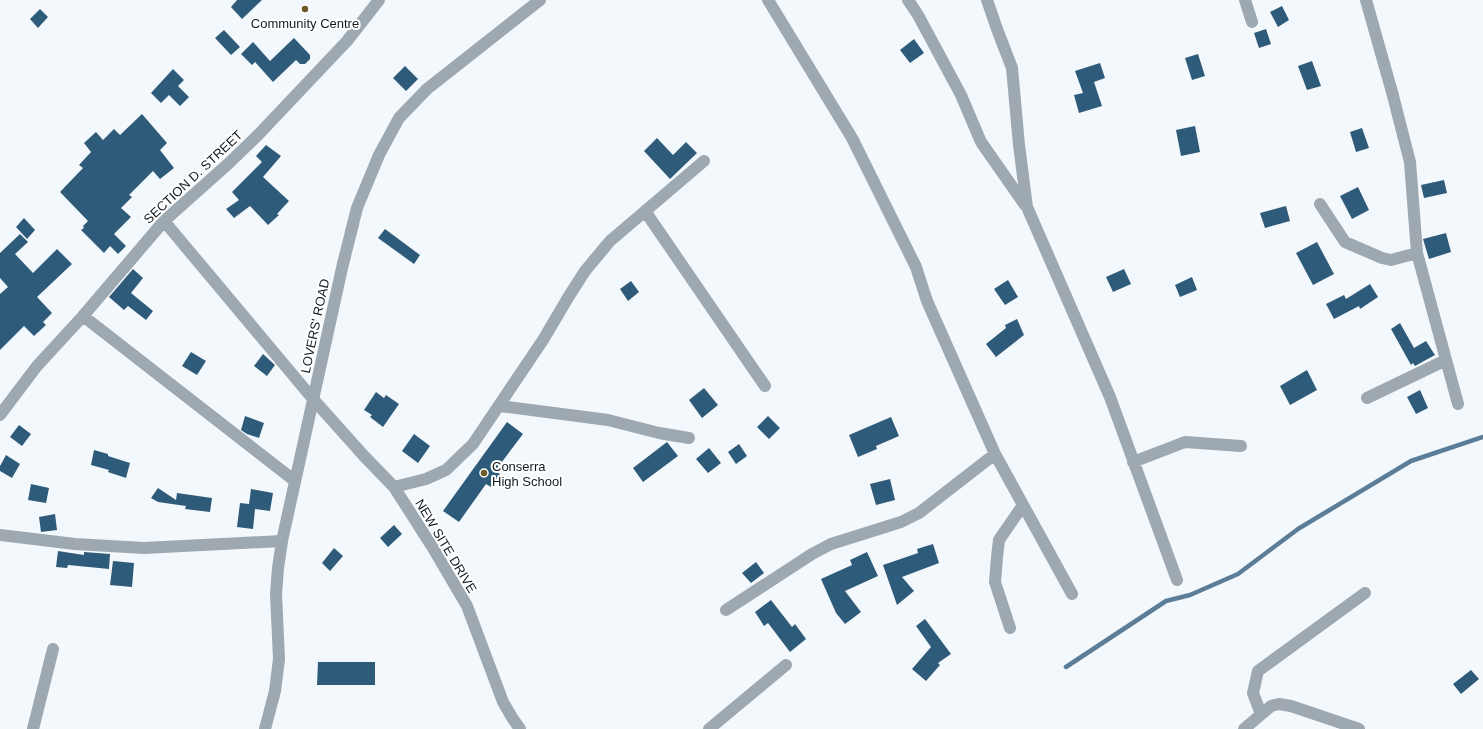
<svg xmlns="http://www.w3.org/2000/svg" width="1483" height="729" font-family="Helvetica,sans-serif">
<style>
.lines{fill:none;stroke-linecap:round;stroke-linejoin:round}
.stream{stroke:#5b7d98;stroke-width:4.5}
.building{fill:#2f5b7a}
.minor{stroke:#9ea8b0;stroke-width:12}
.poi-dot{fill:#6b5b29;stroke:#fff;stroke-width:1.5}
.labels{text-anchor:middle;dominant-baseline:central;stroke-width:4;stroke-linejoin:round;paint-order:stroke}
.poi-label{font-size:13px;fill:#121a21;stroke:#fff}
.street-label{font-size:13px;fill:#121a21;stroke:#fff}
</style>
<rect width="100%" height="100%" fill="#f3f8fc"/>
<g class="lines">
<path class="stream" d="M 1066,667 L 1166,601 L 1190,595 L 1238,574 L 1298,529 L 1411,461 L 1483,437"/>
</g>
<path class="building" d="M 237,0 L 262,0 L 242,19 L 231,7 Z
M 1282,6 L 1289,20 L 1278,27 L 1270,12 Z
M 40,9 L 48,17 L 38,28 L 30,19 Z
M 1266,29 L 1271,44 L 1259,48 L 1254,33 Z
M 224,30 L 240,47 L 231,55 L 215,38 Z
M 294,38 L 310,55 L 310,59 L 305,64 L 300,64 L 296,60 L 273,82 L 255,62 L 252,65 L 241,54 L 253,42 L 270,61 Z
M 914,39 L 924,53 L 910,63 L 900,50 Z
M 1198,54 L 1205,76 L 1192,80 L 1185,58 Z
M 1312,61 L 1321,86 L 1307,90 L 1298,66 Z
M 1100,63 L 1105,78 L 1094,82 L 1102,106 L 1079,113 L 1074,95 L 1083,93 L 1075,71 Z
M 405,66 L 418,79 L 406,91 L 393,78 Z
M 173,69 L 184,80 L 178,86 L 189,97 L 180,106 L 169,95 L 161,103 L 151,93 Z
M 142,114 L 167,143 L 160,150 L 174,168 L 160,179 L 153,171 L 129,195 L 132,197 L 121,208 L 131,217 L 114,234 L 126,246 L 118,254 L 110,246 L 104,253 L 81,230 L 84,228 L 83,226 L 88,221 L 60,192 L 83,168 L 79,165 L 91,152 L 84,143 L 96,132 L 103,140 L 114,129 L 120,135 Z
M 1195,126 L 1200,152 L 1181,156 L 1176,130 Z
M 1362,128 L 1369,148 L 1356,152 L 1350,132 Z
M 657,138 L 673,155 L 686,142 L 697,153 L 670,179 L 644,151 Z
M 266,145 L 281,156 L 263,177 L 289,201 L 277,214 L 279,215 L 268,225 L 250,206 L 234,218 L 226,209 L 239,200 L 232,192 L 262,162 L 256,156 Z
M 1444,180 L 1447,193 L 1424,198 L 1421,185 Z
M 1358,187 L 1369,210 L 1352,219 L 1340,196 Z
M 1286,206 L 1290,221 L 1265,228 L 1260,213 Z
M 24,218 L 35,230 L 27,239 L 16,227 Z
M 385,229 L 420,255 L 414,264 L 378,238 Z
M 1446,233 L 1451,252 L 1429,259 L 1423,239 Z
M 20,234 L 28,242 L 15,254 L 33,273 L 57,249 L 72,264 L 37,297 L 52,313 L 43,322 L 46,325 L 34,336 L 24,326 L 0,350 L 0,294 L 8,287 L 0,278 L 0,253 Z
M 1317,242 L 1334,274 L 1313,285 L 1296,253 Z
M 133,269 L 143,278 L 131,293 L 153,311 L 146,320 L 128,306 L 124,310 L 109,297 Z
M 1124,269 L 1131,284 L 1113,292 L 1106,277 Z
M 1192,277 L 1197,290 L 1180,297 L 1175,285 Z
M 1008,280 L 1018,297 L 1005,305 L 994,289 Z
M 631,281 L 639,292 L 628,301 L 620,289 Z
M 1370,284 L 1378,297 L 1360,309 L 1359,306 L 1334,319 L 1326,304 L 1344,295 L 1346,299 Z
M 1017,319 L 1024,335 L 996,357 L 986,344 L 1006,328 L 1005,325 Z
M 1400,323 L 1414,348 L 1426,341 L 1435,355 L 1415,366 L 1413,363 L 1411,365 L 1391,329 Z
M 191,352 L 206,361 L 197,375 L 182,366 Z
M 263,354 L 275,365 L 267,376 L 254,366 Z
M 1307,370 L 1317,390 L 1290,405 L 1280,386 Z
M 704,388 L 718,405 L 702,418 L 689,400 Z
M 1420,390 L 1428,408 L 1416,414 L 1407,397 Z
M 376,392 L 384,398 L 386,395 L 399,404 L 383,427 L 370,417 L 372,415 L 364,410 Z
M 245,416 L 264,423 L 259,438 L 247,434 L 241,430 Z
M 768,416 L 780,428 L 769,439 L 757,427 Z
M 891,417 L 899,436 L 876,446 L 877,449 L 858,457 L 849,435 Z
M 507,422 L 523,434 L 495,471 L 500,474 L 491,487 L 486,484 L 459,522 L 443,511 Z
M 19,425 L 31,434 L 22,446 L 10,437 Z
M 414,434 L 430,446 L 418,463 L 402,451 Z
M 667,442 L 678,456 L 643,482 L 633,468 Z
M 739,444 L 747,456 L 736,464 L 728,452 Z
M 709,448 L 721,463 L 708,473 L 696,459 Z
M 94,450 L 108,454 L 108,456 L 130,463 L 126,478 L 108,472 L 109,470 L 91,465 Z
M 6,455 L 20,464 L 12,478 L 0,471 L 0,466 Z
M 890,479 L 895,500 L 876,505 L 870,484 Z
M 31,484 L 49,488 L 46,503 L 28,500 Z
M 158,488 L 176,500 L 177,493 L 212,498 L 210,512 L 185,509 L 186,506 L 158,502 L 151,498 Z
M 251,489 L 273,493 L 270,511 L 255,509 L 253,529 L 237,527 L 240,503 L 249,504 Z
M 55,514 L 57,530 L 41,532 L 39,517 Z
M 394,525 L 402,534 L 388,547 L 380,538 Z
M 933,544 L 939,563 L 902,577 L 914,591 L 897,605 L 883,565 L 918,553 L 917,549 Z
M 334,548 L 343,556 L 330,571 L 322,563 Z
M 58,551 L 84,555 L 84,552 L 110,554 L 109,569 L 68,565 L 67,568 L 56,567 Z
M 867,552 L 878,576 L 845,591 L 861,612 L 845,624 L 836,613 L 821,579 L 852,565 L 850,560 Z
M 113,561 L 134,563 L 132,587 L 110,585 Z
M 756,562 L 764,573 L 751,583 L 742,573 Z
M 771,600 L 792,627 L 795,624 L 806,639 L 790,652 L 768,623 L 764,626 L 755,612 Z
M 925,619 L 951,654 L 938,663 L 940,665 L 926,681 L 912,669 L 931,647 L 916,626 Z
M 318,662 L 375,662 L 375,685 L 317,685 Z
M 1471,670 L 1479,679 L 1461,694 L 1453,684 Z"/>
<g class="lines">
<path class="minor" d="M 768,0 L 852,138 L 916,267 L 927,301 L 995,454 L 1072,594
M 908,0 L 918,15 L 961,95 L 981,142 L 1025,205
M 987,0 L 997,29 L 1012,68 L 1019,145 L 1027,207 L 1110,397 L 1177,580
M 1245,0 L 1252,22
M 1366,0 L 1392,92 L 1410,162 L 1417,253 L 1458,404
M 1320,204 L 1345,242 L 1382,258 L 1391,260 L 1417,253
M 645,211 L 765,386
M 164,221 L 313,399 L 364,456 L 394,487 L 433,548 L 467,606 L 503,702 L 513,719 L 520,729
M 83,316 L 295,481
M 1367,398 L 1446,360
M 500,406 L 608,420 L 659,433 L 689,438
M 0,415 L 37,366 L 83,316 L 164,221 L 228,164 L 259,134 L 347,41 L 379,0
M 1133,462 L 1185,442 L 1241,446
M 394,487 L 426,479 L 446,470 L 473,444 L 543,340 L 569,296 L 585,271 L 610,241 L 704,161
M 0,535 L 75,544 L 144,548 L 282,541
M 726,610 L 812,554 L 831,544 L 901,522 L 919,513 L 995,454
M 1010,628 L 995,582 L 997,557 L 999,540 L 1023,505
M 1261,714 L 1253,693 L 1258,671 L 1365,593
M 33,729 L 53,649
M 265,729 L 275,691 L 279,659 L 276,594 L 278,568 L 282,541 L 342,268 L 357,208 L 379,155 L 399,118 L 427,89 L 540,0
M 709,729 L 786,665
M 1244,729 L 1271,706 L 1279,704 L 1291,706 L 1359,729"/>
</g>
<g class="poi-dot">
<circle cx="305" cy="9" r="4"/>
<circle cx="484" cy="473" r="4"/>
</g>
<g class="labels">
<g class="poi-label">
<text x="305" y="23">Community Centre</text>
<text x="492" y="466" text-anchor="start">Conserra<tspan x="492" dy="15">High School</tspan></text>
</g>
<g class="street-label">
<text transform="translate(193 177) rotate(-43)">SECTION D. STREET</text>
<text transform="translate(315 326) rotate(-78)">LOVERS' ROAD</text>
<text transform="translate(446 546) rotate(59)">NEW SITE DRIVE</text>
</g>
</g>
</svg>
